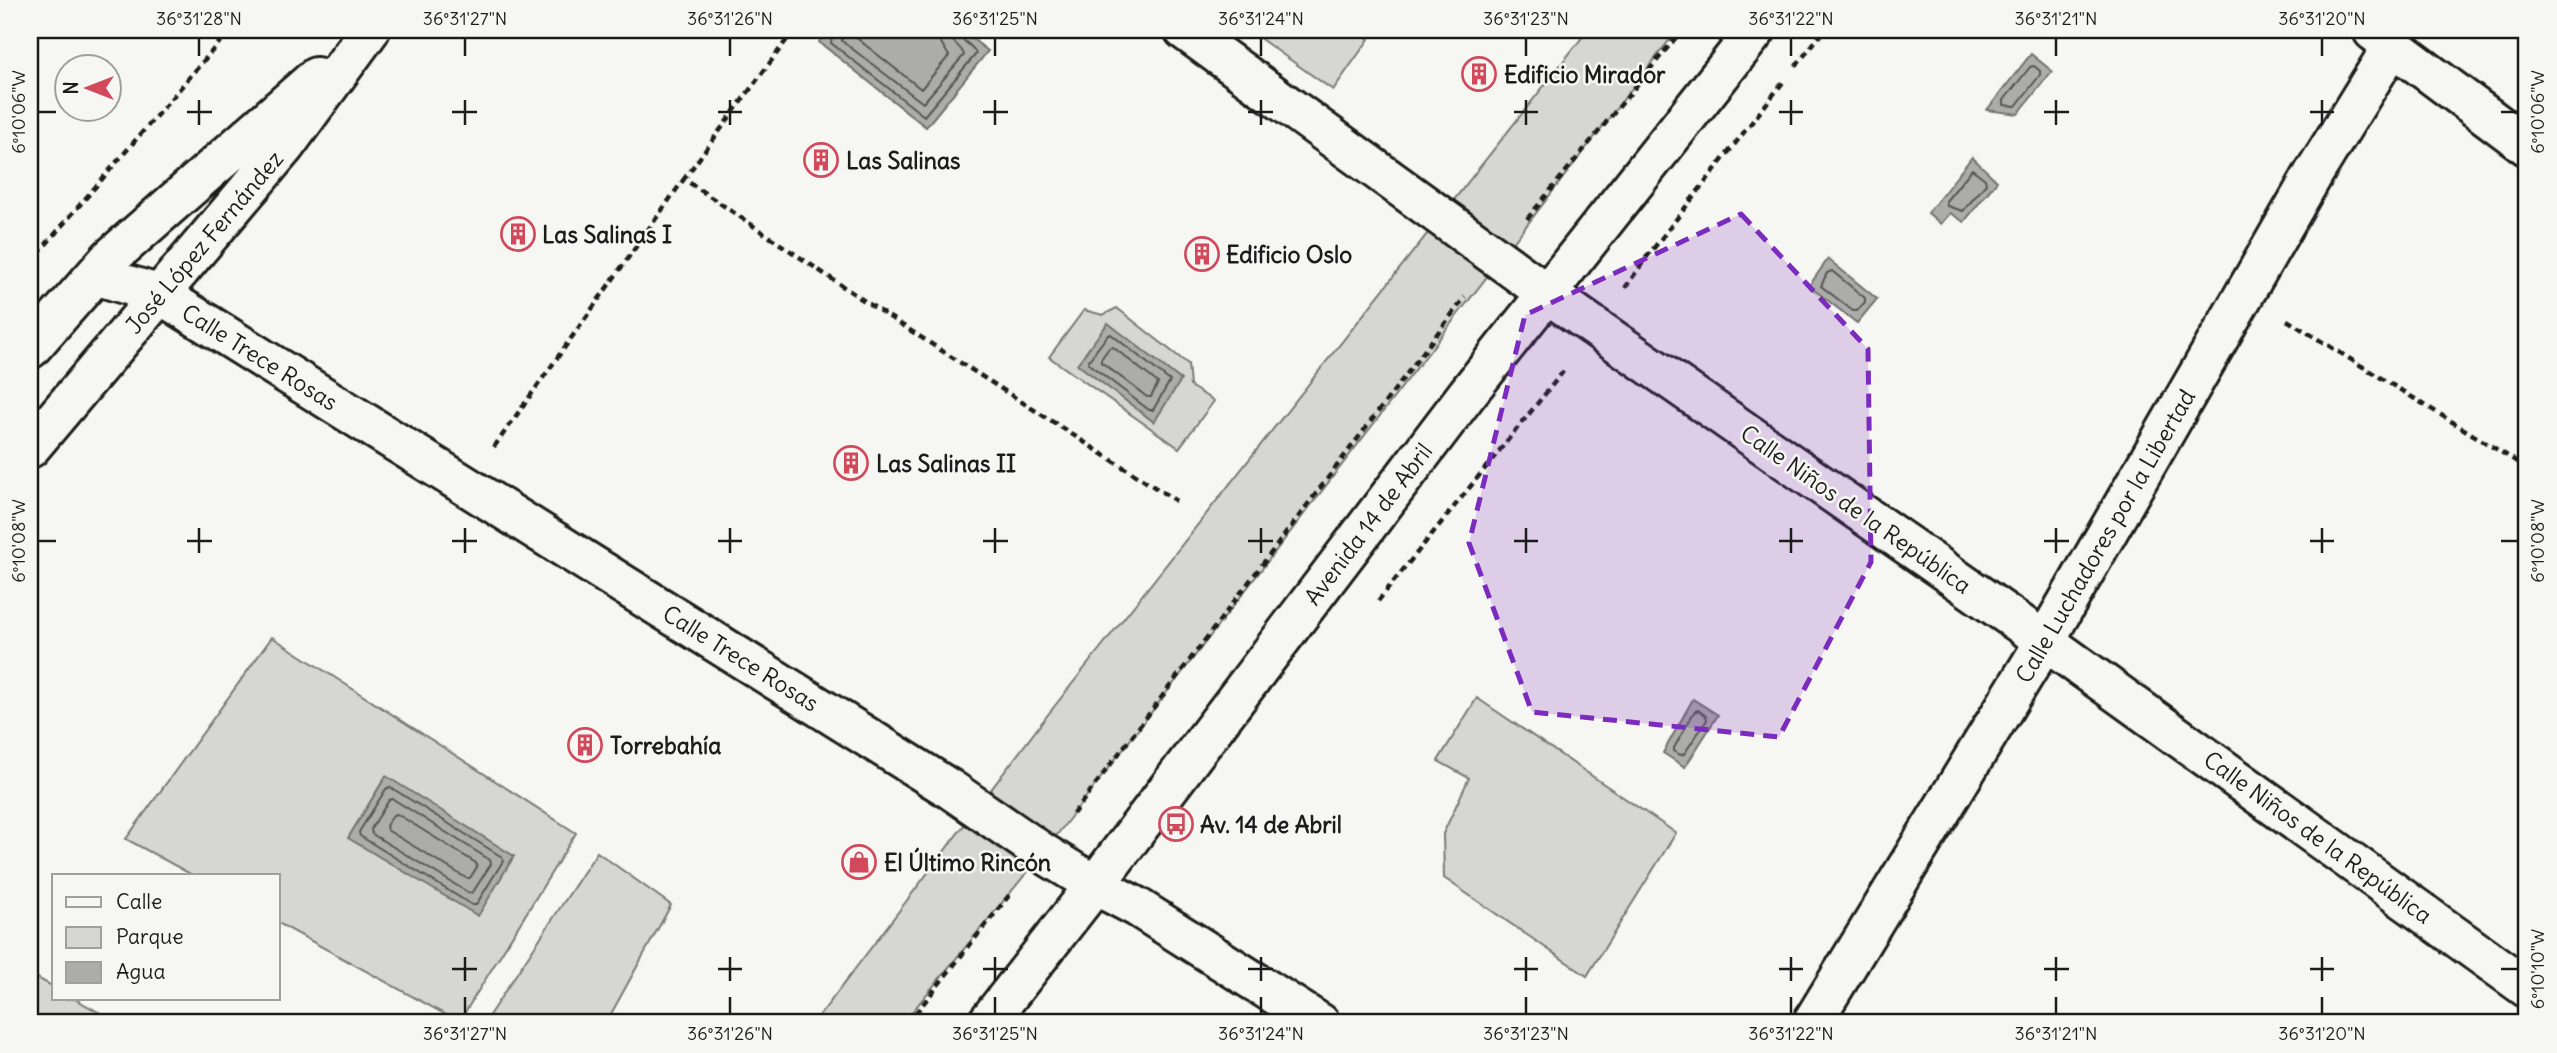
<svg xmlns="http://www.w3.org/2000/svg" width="2557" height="1053" font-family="Delius,sans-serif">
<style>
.green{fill:#d6d6d2;stroke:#797977;stroke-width:2}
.water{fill:#acaca9;stroke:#727271;stroke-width:2}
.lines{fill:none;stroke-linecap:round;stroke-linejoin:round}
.shore{stroke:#565654;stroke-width:2}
.minor-casing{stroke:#1c1c1c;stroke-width:44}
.path{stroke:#1c1c1c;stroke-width:4.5;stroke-dasharray:7 5;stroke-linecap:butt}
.minor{stroke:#f6f6f2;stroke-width:38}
.marked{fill:#7b2cbf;fill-opacity:0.2;stroke:#7b2cbf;stroke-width:5;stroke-dasharray:14 9;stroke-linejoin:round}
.ticks{fill:none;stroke:#1c1c1c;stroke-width:2.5}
.labels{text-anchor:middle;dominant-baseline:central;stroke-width:5;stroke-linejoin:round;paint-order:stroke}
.poi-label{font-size:23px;font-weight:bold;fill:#1c1c1c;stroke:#f6f6f2;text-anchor:start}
.street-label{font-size:23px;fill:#1c1c1c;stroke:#f6f6f2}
.neatline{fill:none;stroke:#1c1c1c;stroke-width:2.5}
.ticks-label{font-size:18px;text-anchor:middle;fill:#1c1c1c}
</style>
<rect width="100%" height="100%" fill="#f6f6f2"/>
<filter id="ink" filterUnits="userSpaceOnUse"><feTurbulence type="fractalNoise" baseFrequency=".0143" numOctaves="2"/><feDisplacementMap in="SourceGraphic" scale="14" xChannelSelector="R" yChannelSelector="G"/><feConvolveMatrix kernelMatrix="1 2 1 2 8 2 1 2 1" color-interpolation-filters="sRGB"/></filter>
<g filter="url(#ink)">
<path class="green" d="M 1248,30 L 1356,30 L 1369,39 L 1333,90 Z
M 1588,30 L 1677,30 L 1043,853 L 903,1023 L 814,1023 L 1046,717 Z
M 1117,308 L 1188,364 L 1190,386 L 1214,401 L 1179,448 L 1049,357 L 1084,310 L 1103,315 Z
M 272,637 L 576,833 L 459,1022 L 278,923 L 278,876 L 194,876 L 126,839 Z
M 1477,698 L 1676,833 L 1587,976 L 1444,878 L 1443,834 L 1469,778 L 1438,761 Z
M 597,852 L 671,905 L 606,1023 L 484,1023 Z
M 30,974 L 54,987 L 54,999 L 75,999 L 118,1023 L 30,1023 Z"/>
<path class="water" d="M 828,30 L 961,30 L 988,51 L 926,127 L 819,42 Z
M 2031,54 L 2052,71 L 2018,114 L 1987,110 Z
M 1972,157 L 1997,181 L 1964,222 L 1950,213 L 1941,224 L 1928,213 Z
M 1828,259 L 1877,299 L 1857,323 L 1809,286 Z
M 1108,323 L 1181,380 L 1154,422 L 1077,364 Z
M 1693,699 L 1718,715 L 1685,767 L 1663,753 Z
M 386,776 L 514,856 L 478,916 L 348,838 Z"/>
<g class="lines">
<path class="shore" d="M 833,30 L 831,43 L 924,116 L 976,54 C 973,43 958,42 958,30
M 842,30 L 842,41 L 923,103 L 964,55 C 961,45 949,43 949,30
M 853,30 L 854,36 L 921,89 L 949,56 L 940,41 L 938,30
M 2034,66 L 2040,71 L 2040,75 L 2016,106 L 2004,105 L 2004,100 L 2030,67 Z
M 1972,169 L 1985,179 L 1986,184 L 1963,211 L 1947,206 L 1946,201 Z
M 1832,271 L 1865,298 L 1865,302 L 1857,311 L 1853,311 L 1821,286 L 1827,273 Z
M 1111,334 L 1170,381 L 1153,410 L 1149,410 L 1089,364 L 1089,360 L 1107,336 Z
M 1113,347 L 1158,383 L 1151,397 L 1147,397 L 1101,362 L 1101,359 L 1109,348 Z
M 1698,710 L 1706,716 L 1707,720 L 1684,754 L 1680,755 L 1674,751 L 1674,748 L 1694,712 Z
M 390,787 L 502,857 L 503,861 L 476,905 L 472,905 L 360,836 L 359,832 L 386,789 Z
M 393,799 L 490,860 L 491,864 L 473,892 L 469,893 L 372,834 L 371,829 L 389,800 Z
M 397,814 L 476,863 L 477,867 L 470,878 L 466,878 L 387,830 L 386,826 L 393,815 Z"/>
<g class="minor-casing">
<path id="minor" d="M 1184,30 L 1546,293 L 2045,641 L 2527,988
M 2373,31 L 2527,146
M 95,275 L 161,295 L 950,789 L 1043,853 L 1095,885 L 1137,907 L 1320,1023
M 30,349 L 110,258 L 316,77
M 30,448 L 285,146 L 370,30
M 987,1023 L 1095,885 L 1467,394 L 1756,30
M 1812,1023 L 2045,641 L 2314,173 L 2393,45"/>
</g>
<path class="path" d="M 794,30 L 684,179 L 866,302 L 1176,501
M 1796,66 L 1824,30
M 1527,219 L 1682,30
M 30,263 L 230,30
M 1625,288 L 1646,258 L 1784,81
M 2287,320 L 2527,468
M 494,447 L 684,179
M 1378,601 L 1566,368
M 1073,814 L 1465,297
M 908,1023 L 1011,893"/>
<use href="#minor" class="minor"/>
</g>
</g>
<path class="marked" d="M 1741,214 L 1868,349 L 1871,562 L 1779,737 L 1532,712 L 1469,543 L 1525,315 Z"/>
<path class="ticks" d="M 199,38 L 199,56M 465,38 L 465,56M 730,38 L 730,56M 995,38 L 995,56M 1261,38 L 1261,56M 1526,38 L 1526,56M 1791,38 L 1791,56M 2056,38 L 2056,56M 2322,38 L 2322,56M 199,100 L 199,125M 465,100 L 465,125M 730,100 L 730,125M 995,100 L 995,125M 1261,100 L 1261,125M 1526,100 L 1526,125M 1791,100 L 1791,125M 2056,100 L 2056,125M 2322,100 L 2322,125M 38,112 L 56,112M 187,112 L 212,112M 452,112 L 477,112M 718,112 L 742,112M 983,112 L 1008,112M 1248,112 L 1273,112M 1514,112 L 1538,112M 1779,112 L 1803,112M 2044,112 L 2069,112M 2310,112 L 2334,112M 2501,112 L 2518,112M 199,528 L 199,553M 465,528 L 465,553M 730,528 L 730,553M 995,528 L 995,553M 1261,528 L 1261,553M 1526,528 L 1526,553M 1791,528 L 1791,553M 2056,528 L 2056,553M 2322,528 L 2322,553M 38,541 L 56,541M 187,541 L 212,541M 452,541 L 477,541M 718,541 L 742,541M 983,541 L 1008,541M 1248,541 L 1273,541M 1514,541 L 1538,541M 1779,541 L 1803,541M 2044,541 L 2069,541M 2310,541 L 2334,541M 2501,541 L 2518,541M 465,957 L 465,981M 730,957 L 730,981M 995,957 L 995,981M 1261,957 L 1261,981M 1526,957 L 1526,981M 1791,957 L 1791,981M 2056,957 L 2056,981M 2322,957 L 2322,981M 452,969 L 477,969M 718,969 L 742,969M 983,969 L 1008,969M 1248,969 L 1273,969M 1514,969 L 1538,969M 1779,969 L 1803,969M 2044,969 L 2069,969M 2310,969 L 2334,969M 2501,969 L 2518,969M 465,997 L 465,1014M 730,997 L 730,1014M 995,997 L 995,1014M 1261,997 L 1261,1014M 1526,997 L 1526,1014M 1791,997 L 1791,1014M 2056,997 L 2056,1014M 2322,997 L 2322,1014"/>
<defs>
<g id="building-ring" transform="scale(1.75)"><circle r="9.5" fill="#f6f6f2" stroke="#d1495b" stroke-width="1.5"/><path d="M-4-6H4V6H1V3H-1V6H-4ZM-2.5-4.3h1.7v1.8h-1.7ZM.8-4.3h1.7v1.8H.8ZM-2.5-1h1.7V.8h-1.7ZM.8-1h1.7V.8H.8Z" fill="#d1495b"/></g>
<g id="bus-ring" transform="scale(1.75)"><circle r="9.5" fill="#f6f6f2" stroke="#d1495b" stroke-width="1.5"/><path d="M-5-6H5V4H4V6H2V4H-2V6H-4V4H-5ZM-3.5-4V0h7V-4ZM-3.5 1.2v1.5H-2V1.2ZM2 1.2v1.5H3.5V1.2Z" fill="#d1495b"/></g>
<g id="shop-ring" transform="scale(1.75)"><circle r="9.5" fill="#f6f6f2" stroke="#d1495b" stroke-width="1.5"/><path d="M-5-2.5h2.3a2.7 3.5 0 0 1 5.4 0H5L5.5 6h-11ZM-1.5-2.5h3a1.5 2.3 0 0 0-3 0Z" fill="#d1495b"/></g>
</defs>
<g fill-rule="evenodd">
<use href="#building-ring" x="1479" y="74"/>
<use href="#building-ring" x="821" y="160"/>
<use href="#building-ring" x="518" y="234"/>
<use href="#building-ring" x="1202" y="254"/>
<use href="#building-ring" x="851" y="463"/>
<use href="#building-ring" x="585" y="745"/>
<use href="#bus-ring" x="1176" y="824"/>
<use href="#shop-ring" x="859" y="862"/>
</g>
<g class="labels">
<g class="poi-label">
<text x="1504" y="74">Edificio Mirador</text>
<text x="846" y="160">Las Salinas</text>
<text x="542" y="234">Las Salinas I</text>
<text x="1226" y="254">Edificio Oslo</text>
<text x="876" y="463">Las Salinas II</text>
<text x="610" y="745">Torrebahía</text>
<text x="1200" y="824">Av. 14 de Abril</text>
<text x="884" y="862">El Último Rincón</text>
</g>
<g class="street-label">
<text transform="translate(204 242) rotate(-50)">José López Fernández</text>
<text transform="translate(260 357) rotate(32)">Calle Trece Rosas</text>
<text transform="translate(1856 509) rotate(35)">Calle Niños de la República</text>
<text transform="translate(1368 524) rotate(-53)">Avenida 14 de Abril</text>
<text transform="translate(2105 536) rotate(-60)">Calle Luchadores por la Libertad</text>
<text transform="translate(741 658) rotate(32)">Calle Trece Rosas</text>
<text transform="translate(2318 837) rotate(36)">Calle Niños de la República</text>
</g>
</g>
<rect width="2557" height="1053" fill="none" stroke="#f6f6f2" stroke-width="77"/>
<rect x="52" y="874" width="228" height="126" fill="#f6f6f2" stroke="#9f9f9c" stroke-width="2"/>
<rect x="66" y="897" width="35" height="10" fill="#f6f6f2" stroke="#9f9f9c" stroke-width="2"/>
<text x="116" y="909" font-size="21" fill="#1c1c1c">Calle</text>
<rect x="66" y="927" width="35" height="21" fill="#d6d6d2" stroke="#9f9f9c" stroke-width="2"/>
<text x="116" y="944" font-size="21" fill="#1c1c1c">Parque</text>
<rect x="66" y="962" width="35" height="21" fill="#acaca9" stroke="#9f9f9c" stroke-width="2"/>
<text x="116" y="979" font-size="21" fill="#1c1c1c">Agua</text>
<g transform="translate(88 88) rotate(270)"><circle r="33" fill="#f6f6f2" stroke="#9f9f9c" stroke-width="2"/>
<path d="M0-5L12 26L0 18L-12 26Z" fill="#d1495b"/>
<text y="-10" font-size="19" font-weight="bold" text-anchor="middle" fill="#1c1c1c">N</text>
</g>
<rect x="38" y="38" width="2480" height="976" class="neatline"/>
<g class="ticks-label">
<text x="199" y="25">36°31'28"N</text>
<text x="465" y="25">36°31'27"N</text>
<text x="730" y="25">36°31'26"N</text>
<text x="995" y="25">36°31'25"N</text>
<text x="1261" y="25">36°31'24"N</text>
<text x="1526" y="25">36°31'23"N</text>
<text x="1791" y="25">36°31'22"N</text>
<text x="2056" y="25">36°31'21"N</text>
<text x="2322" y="25">36°31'20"N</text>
<text transform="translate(2538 112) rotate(-90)" y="6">6°10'06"W</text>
<text transform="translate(19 112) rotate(-90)" y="6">6°10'06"W</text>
<text transform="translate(2538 541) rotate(-90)" y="6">6°10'08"W</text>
<text transform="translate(19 541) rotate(-90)" y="6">6°10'08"W</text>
<text transform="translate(2538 969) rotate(-90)" y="6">6°10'10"W</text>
<text x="465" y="1040">36°31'27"N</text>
<text x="730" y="1040">36°31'26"N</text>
<text x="995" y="1040">36°31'25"N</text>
<text x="1261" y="1040">36°31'24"N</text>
<text x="1526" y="1040">36°31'23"N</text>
<text x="1791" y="1040">36°31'22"N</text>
<text x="2056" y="1040">36°31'21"N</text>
<text x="2322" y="1040">36°31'20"N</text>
</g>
</svg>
